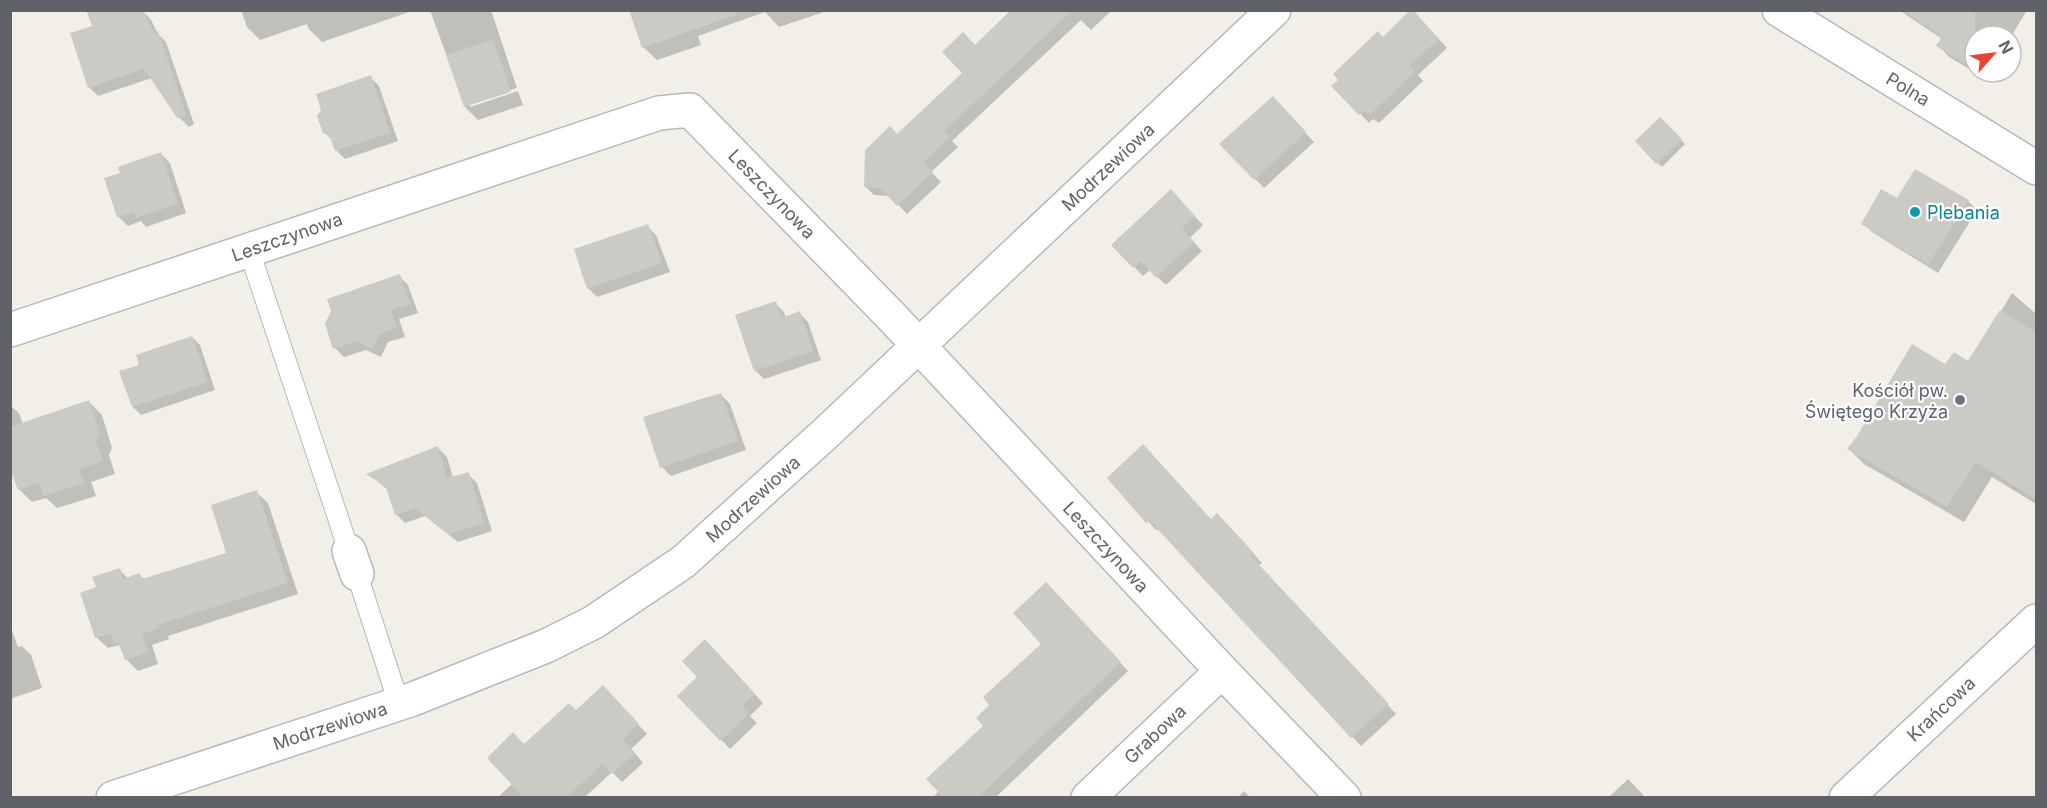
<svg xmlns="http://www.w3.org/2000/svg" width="2047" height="808" font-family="Inter,sans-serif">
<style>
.shadow{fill:#0003}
.building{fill:#cccac5}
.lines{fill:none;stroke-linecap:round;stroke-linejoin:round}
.service-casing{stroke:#b5b8bc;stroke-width:22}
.minor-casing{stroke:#b5b8bc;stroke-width:36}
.service{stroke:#fff;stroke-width:20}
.minor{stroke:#fff;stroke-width:33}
.culture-dot{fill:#0f9aa8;stroke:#fff;stroke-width:2}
.worship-dot{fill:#6b7280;stroke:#fff;stroke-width:2}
.labels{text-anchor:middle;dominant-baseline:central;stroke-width:4.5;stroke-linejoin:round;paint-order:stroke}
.street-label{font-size:18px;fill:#5f6368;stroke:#fff}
.culture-label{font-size:18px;fill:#0d838f;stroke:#fff;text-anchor:start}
.worship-label{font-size:18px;fill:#5b616d;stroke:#fff;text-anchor:end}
</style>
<rect width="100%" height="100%" fill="#f1efe8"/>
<path class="shadow" d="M 142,10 L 151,20 L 158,34 L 166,42 L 194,124 L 189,127 L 180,118 L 152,78 L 98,96 L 89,87 L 94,27 Z
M 241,10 L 415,10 L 322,42 L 309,29 L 307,24 L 260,40 L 247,27 Z
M 430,10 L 491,10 L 517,88 L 470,104 L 470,107 L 518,91 L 523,105 L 478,120 L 465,107 Z
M 631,10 L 824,10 L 824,12 L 779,27 L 765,12 L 698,36 L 701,45 L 657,60 L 643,47 Z
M 1014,10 L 1112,10 L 1091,30 L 1081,20 L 952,141 L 958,147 L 931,172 L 941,182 L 907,214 L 890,196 L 874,195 L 865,186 L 897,136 L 964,73 L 975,46 Z
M 1899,10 L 2027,10 L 2011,37 L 1975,36 L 1975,72 L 1990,72 L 1986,79 L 1949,57 L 1938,45 L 1942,39 Z
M 1421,20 L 1447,48 L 1418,75 L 1423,81 L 1379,123 L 1373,119 L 1369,123 L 1334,86 L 1383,39 Z
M 370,77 L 379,86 L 398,141 L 345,159 L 336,150 L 333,141 L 324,132 Z
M 1281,107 L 1314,142 L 1264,188 L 1221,144 Z
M 1660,119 L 1685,144 L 1662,167 L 1637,141 Z
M 161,154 L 170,163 L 186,213 L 146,227 L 141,221 L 128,226 L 119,217 L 106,179 L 122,174 Z
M 1179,200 L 1203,225 L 1190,238 L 1202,251 L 1166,285 L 1150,270 L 1143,276 L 1113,245 Z
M 1898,200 L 1968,201 L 1977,210 L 1938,273 L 1872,232 L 1863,223 Z
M 647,226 L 656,235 L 670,272 L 597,297 L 588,288 Z
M 399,276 L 408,285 L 418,313 L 399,319 L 405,337 L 388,342 L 381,357 L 366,350 L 344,357 L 335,348 Z
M 2012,293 L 2036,314 L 2036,504 L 1992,477 L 1964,522 L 1864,464 L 1849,449 L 1946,366 L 1969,363 Z
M 775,303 L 784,312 L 786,318 L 799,313 L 808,322 L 821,360 L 764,379 L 755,370 Z
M 192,337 L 200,345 L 215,390 L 141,415 L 133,407 L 121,372 L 141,366 Z
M 721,395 L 730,404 L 746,450 L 671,476 L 662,467 Z
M 89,402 L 102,415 L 112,448 L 109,455 L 115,474 L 91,482 L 96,496 L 57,508 L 46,498 L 32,502 L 19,489 L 10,467 L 10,405 L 19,413 L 23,424 Z
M 438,448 L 447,457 L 453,478 L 468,474 L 477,483 L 492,531 L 458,542 L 425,516 L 405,523 L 396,514 L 388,490 L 369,474 Z
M 1109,478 L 1211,521 L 1226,524 L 1262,563 L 1258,566 L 1396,714 L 1361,746 L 1159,528 L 1156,530 Z
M 256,492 L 268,503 L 298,594 L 168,636 L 169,639 L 152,645 L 158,664 L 138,671 L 127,660 L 119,645 L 108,648 L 96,637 L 98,588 L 120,570 L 128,579 L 140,575 L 145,580 L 228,554 Z
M 1055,593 L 1128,671 L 995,798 L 932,798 L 939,791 L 985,726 L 991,705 L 1043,644 Z
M 10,625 L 18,647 L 22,646 L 31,655 L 42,688 L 10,699 Z
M 714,650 L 763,703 L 750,716 L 757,723 L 730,749 L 679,696 L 699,678 Z
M 612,696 L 647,734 L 631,749 L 643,763 L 622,782 L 612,772 L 584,798 L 498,797 L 513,783 L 524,745 L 576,712 Z
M 1628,779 L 1646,798 L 1608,798 Z
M 1244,791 L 1251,798 L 1237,798 Z"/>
<path class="building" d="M 86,10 L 143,10 L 154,33 L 158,31 L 186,115 L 178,119 L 144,69 L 88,88 L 70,33 L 92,26 Z
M 629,10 L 735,10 L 736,15 L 642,48 Z
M 1011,10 L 1073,10 L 944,131 L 950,137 L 924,162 L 933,172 L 897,206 L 880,188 L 864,187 L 865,150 L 890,126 L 897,134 L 962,73 L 942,52 L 963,32 L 975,45 Z
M 1410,10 L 1413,10 L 1439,39 L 1410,65 L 1415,71 L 1384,101 L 1370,115 L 1364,111 L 1359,115 L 1331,86 L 1338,80 L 1333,74 L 1378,31 L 1383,37 Z
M 1903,10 L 1975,10 L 1975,69 L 1936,46 L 1942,37 Z
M 493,39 L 511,92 L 464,107 L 446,55 Z
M 371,75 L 390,133 L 335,151 L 329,134 L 323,133 L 317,116 L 321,110 L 316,94 Z
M 1273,96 L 1306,132 L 1254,180 L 1219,144 Z
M 1660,117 L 1682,139 L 1656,164 L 1635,141 Z
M 161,152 L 178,204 L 136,218 L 134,212 L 117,217 L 104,178 L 120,173 L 118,167 Z
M 1915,169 L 1969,200 L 1928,265 L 1861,224 L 1881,189 L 1897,198 Z
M 1171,189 L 1195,216 L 1182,228 L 1194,242 L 1156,278 L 1141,261 L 1133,268 L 1111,245 Z
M 648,224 L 662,263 L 587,289 L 574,249 Z
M 400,274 L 410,304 L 391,310 L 397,328 L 380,334 L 372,349 L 356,341 L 333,349 L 325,324 L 331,311 L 327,299 Z
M 776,301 L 781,318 L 800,311 L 813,351 L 754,371 L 735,315 Z
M 2000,310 L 2037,333 L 2037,500 L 1976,462 L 1947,507 L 1847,449 L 1857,436 L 1912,344 L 1945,364 L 1954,352 L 1968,361 Z
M 192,336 L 208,382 L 132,407 L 119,371 L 139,365 L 136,355 Z
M 721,393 L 738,441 L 660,468 L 643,417 Z
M 89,400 L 100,435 L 96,441 L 103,461 L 79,469 L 84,483 L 43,496 L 39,483 L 18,490 L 10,469 L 10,427 Z
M 1143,444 L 1211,519 L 1217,513 L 1254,553 L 1251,556 L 1389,704 L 1351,738 L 1149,520 L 1146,523 L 1107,478 Z
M 438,446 L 447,478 L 469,472 L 484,523 L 448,534 L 415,508 L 395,515 L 386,487 L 366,474 Z
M 257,490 L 288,583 L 158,625 L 159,628 L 142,634 L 148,652 L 125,660 L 118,642 L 114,643 L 111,633 L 95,638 L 80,593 L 96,587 L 92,577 L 120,568 L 123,579 L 140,573 L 142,579 L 226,553 L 211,505 Z
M 1046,582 L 1121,662 L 977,798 L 944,798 L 926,779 L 983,726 L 976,718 L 989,705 L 983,697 L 1041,644 L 1013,613 Z
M 705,639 L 755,694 L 742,706 L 749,713 L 720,741 L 677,696 L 697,677 L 682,661 Z
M 603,685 L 639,724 L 623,739 L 635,753 L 612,774 L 602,764 L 566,798 L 524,798 L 487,758 L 513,732 L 524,744 L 569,703 L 576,710 Z"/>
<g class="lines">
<g class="service-casing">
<path id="service" d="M 249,250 L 349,551
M 357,574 L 399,704"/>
</g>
<g class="minor-casing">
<path id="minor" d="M 1779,10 L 2036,168
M 10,330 L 659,113 L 690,110 L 892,317 L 1222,671 L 1344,798
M 349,551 L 357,574
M 113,798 L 413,699 L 546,646 L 594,622 L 683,562 L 826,433 L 1274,10
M 1088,798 L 1222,671
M 1846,798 L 2036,621"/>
</g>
<use href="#service" class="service"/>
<use href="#minor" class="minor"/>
</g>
<circle class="culture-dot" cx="1915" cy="212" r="6"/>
<circle class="worship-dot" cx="1960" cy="400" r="6"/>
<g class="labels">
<g class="street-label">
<text transform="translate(1908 89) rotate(31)">Polna</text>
<text transform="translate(1108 167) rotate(-43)">Modrzewiowa</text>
<text transform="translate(772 194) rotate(46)">Leszczynowa</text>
<text transform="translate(287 237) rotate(-19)">Leszczynowa</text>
<text transform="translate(753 499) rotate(-42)">Modrzewiowa</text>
<text transform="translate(1106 547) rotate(47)">Leszczynowa</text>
<text transform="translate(1941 709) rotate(-43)">Krańcowa</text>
<text transform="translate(330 726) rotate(-18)">Modrzewiowa</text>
<text transform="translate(1155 734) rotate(-43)">Grabowa</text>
</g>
<g class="culture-label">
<text x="1927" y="212">Plebania</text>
</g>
<g class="worship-label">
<text x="1948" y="390">Kościół pw.<tspan x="1948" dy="21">Świętego Krzyża</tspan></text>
</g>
</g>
<rect width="2047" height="808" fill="none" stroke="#5f6368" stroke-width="24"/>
<g transform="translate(1993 54) rotate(62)"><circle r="28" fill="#ffffff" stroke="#bfc1c3" stroke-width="1.5"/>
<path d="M0-4.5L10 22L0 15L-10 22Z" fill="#ea4335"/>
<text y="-9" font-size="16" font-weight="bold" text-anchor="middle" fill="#5f6368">N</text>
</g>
</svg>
